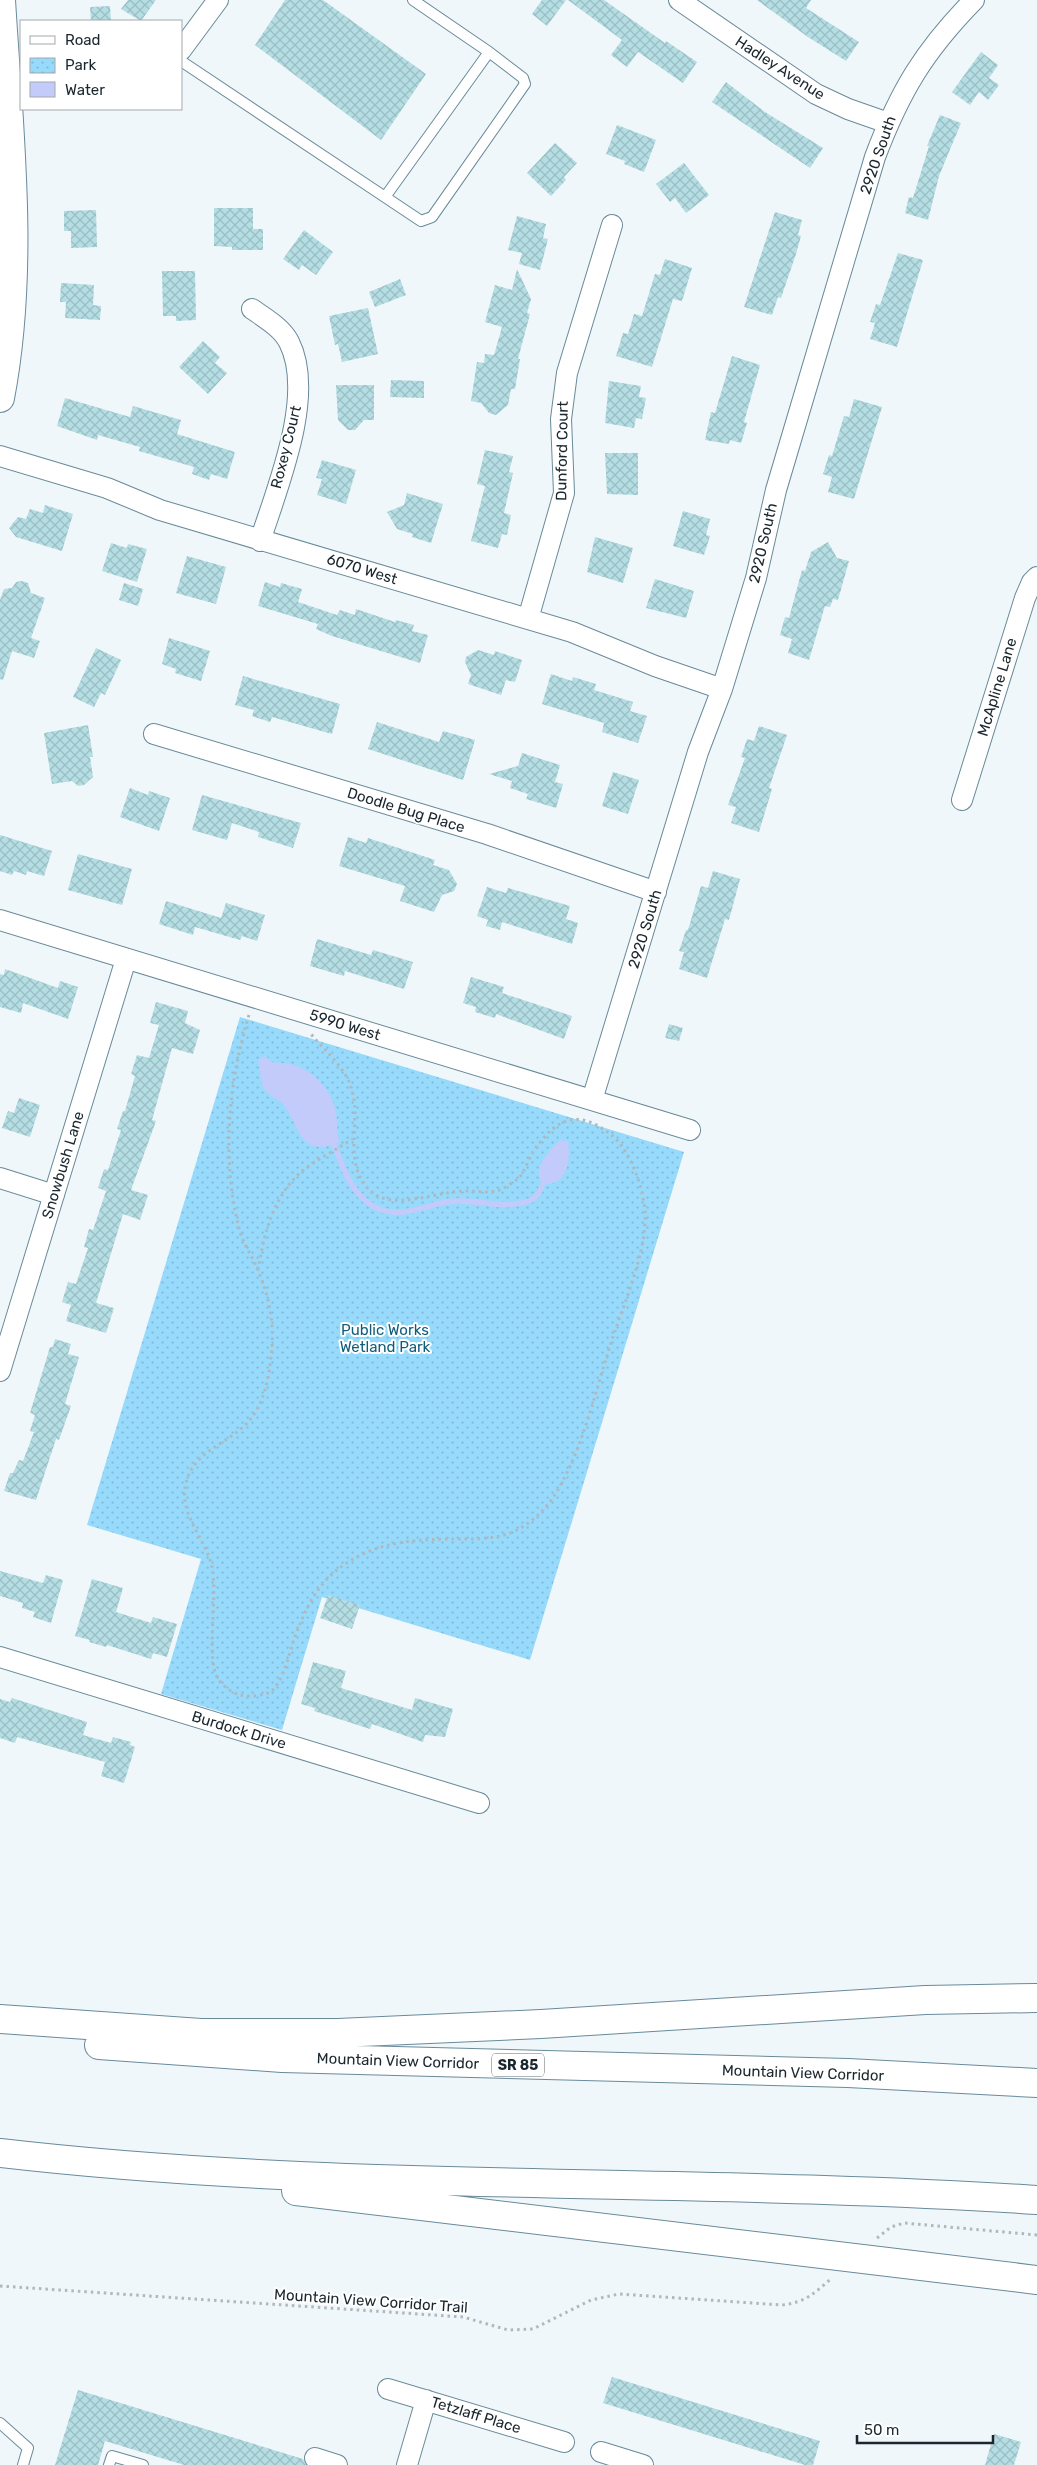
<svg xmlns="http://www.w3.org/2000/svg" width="1037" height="2465" font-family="Rubik,sans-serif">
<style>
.park{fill:url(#park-dots)}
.water{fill:#c3cbfa}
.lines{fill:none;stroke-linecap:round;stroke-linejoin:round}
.stream{stroke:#c3cbfa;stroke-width:5.5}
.building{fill:url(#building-cross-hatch)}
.lane-casing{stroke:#698a9a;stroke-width:12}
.street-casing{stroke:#698a9a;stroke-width:22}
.secondary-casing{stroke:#698a9a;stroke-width:30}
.highway-casing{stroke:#698a9a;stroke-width:30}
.path{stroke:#afb8bd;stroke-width:3;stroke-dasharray:2.5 4;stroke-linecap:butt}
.lane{stroke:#fff;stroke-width:10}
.street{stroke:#fff;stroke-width:20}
.secondary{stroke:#fff;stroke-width:28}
.highway{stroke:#fff;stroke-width:28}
.labels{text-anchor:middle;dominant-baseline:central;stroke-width:4;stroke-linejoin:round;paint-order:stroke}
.shield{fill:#fff;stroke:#5f686d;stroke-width:1}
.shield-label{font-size:14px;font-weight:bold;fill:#1a272e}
.street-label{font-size:15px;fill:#1a272e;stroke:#fff}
.park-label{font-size:15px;fill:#105e7c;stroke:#fff}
</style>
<defs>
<pattern id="park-dots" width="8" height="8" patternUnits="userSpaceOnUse" patternTransform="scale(1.25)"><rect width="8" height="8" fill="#97dafb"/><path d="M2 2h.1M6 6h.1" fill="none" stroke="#82bbd7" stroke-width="1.8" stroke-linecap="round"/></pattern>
<pattern id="building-cross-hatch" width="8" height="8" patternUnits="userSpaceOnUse" patternTransform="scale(1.25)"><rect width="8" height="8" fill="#b4dee3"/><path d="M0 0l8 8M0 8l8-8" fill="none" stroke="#9abec3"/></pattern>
</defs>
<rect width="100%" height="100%" fill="#f0f7fb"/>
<path class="park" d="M 240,1017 L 684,1152 L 530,1660 L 322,1597 L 282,1730 L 161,1694 L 201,1559 L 87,1525 Z"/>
<path class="water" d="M 266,1056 L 271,1062 C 277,1063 284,1063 290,1064 C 313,1069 331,1089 336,1112 C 338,1122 336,1133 340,1142 C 302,1158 301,1132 286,1108 C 281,1099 268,1097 263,1087 C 260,1079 260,1068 258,1060 Z
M 561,1140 L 568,1141 C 571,1159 568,1186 543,1184 C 530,1170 550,1149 561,1140 Z"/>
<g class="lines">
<path class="stream" d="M 334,1144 C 343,1169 354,1201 382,1210 C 404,1217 425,1206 446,1202 C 475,1197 499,1211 529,1201 C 537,1198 540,1191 543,1184"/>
</g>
<path class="building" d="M 128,0 L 156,0 L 141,21 L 121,9 Z
M 285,0 L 323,0 L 426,74 L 381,140 L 255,45 Z
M 542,0 L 566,0 L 547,26 L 532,14 Z
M 568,0 L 604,0 L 665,43 L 666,41 L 697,62 L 683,83 L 638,52 L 627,67 L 611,55 L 622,40 Z
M 757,0 L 811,0 L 806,8 L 859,42 L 846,61 L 808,37 Z
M 110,6 L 111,21 L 91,21 L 90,7 Z
M 981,52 L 998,65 L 989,78 L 999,85 L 988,100 L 979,92 L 970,105 L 952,92 Z
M 726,82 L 765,112 L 823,148 L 810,168 L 712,102 Z
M 940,115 L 961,123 L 939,176 L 928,220 L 905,213 L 909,197 L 913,198 L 929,146 L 927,146 Z
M 617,125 L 656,140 L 644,172 L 624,164 L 625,161 L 606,154 Z
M 555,143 L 577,163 L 564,177 L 566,180 L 551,196 L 527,173 Z
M 684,163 L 709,195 L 686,213 L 675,198 L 670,202 L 656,184 Z
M 214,208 L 253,208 L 253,229 L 263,229 L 263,250 L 232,250 L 232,247 L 214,246 Z
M 96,210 L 97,247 L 71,248 L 71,231 L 64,231 L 64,211 Z
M 775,212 L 802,220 L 798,235 L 801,236 L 796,254 L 781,298 L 778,297 L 772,315 L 744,307 Z
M 517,216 L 546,224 L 543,238 L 548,239 L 540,270 L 519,264 L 522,253 L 508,250 Z
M 304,230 L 333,252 L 316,275 L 302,265 L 299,270 L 283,259 Z
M 898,253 L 923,260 L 897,347 L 870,339 L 875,323 L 870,322 L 876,304 L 880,305 Z
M 665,259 L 692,268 L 682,301 L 673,299 L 652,367 L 616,356 L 623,333 L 628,334 L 634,314 L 642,316 L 655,274 L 660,275 Z
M 517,269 L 531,299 L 527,313 L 530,314 L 518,359 L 520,359 L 515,389 L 511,389 L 508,405 L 496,415 L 489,413 L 481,403 L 471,401 L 477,362 L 484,363 L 485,354 L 494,355 L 502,327 L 485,322 L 495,285 L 512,290 Z
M 162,271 L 195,271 L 196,320 L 176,321 L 176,316 L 163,316 Z
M 400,279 L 406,295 L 375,307 L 369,292 Z
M 61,283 L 94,285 L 93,305 L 101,306 L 100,320 L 65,318 L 66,302 L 60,302 Z
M 368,308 L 378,354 L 342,362 L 338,344 L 335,345 L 329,316 Z
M 203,341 L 220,357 L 215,363 L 227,373 L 208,394 L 179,367 Z
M 732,356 L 760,365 L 744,422 L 747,423 L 741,443 L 730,440 L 729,444 L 705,440 L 711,412 L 715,413 Z
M 391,380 L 424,381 L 424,398 L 390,397 Z
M 609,381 L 641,386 L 639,397 L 646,398 L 642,419 L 636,418 L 634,428 L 605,423 Z
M 336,385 L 374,385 L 374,420 L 364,420 L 355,430 L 348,430 L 338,420 Z
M 65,398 L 130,417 L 133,406 L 181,420 L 177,434 L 235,452 L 227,479 L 211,474 L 209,480 L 192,474 L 194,467 L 139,451 L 140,447 L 98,435 L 97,440 L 57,426 Z
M 854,399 L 882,407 L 854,499 L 828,492 L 832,477 L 823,474 L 829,455 L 832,456 L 844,416 L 849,417 Z
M 485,450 L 513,456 L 509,472 L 513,473 L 504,513 L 511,515 L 507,535 L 502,534 L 498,548 L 471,541 L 485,486 L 477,484 Z
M 605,453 L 638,453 L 638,495 L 607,494 Z
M 322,460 L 356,470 L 346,504 L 317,495 L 322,479 L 316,478 Z
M 407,493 L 443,504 L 431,543 L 412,537 L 413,534 L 397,529 L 387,512 L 404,505 Z
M 45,505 L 73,514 L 62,551 L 16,537 L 9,528 L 18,517 L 26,519 L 30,509 L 43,513 Z
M 683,511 L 710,519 L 706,535 L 710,536 L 704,555 L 673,546 Z
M 595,537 L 633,548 L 623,583 L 587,572 Z
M 828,542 L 837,558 L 849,561 L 838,600 L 833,599 L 830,607 L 825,606 L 809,660 L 788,653 L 792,639 L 780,635 L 785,617 L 789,618 L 802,570 L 805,571 L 811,552 Z
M 111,543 L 127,548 L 128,544 L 147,549 L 137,582 L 102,571 Z
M 187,556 L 226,567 L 216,604 L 176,593 Z
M 655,579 L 694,591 L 686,618 L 646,608 Z
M 22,581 L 28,583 L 31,593 L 45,598 L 31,638 L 40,641 L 34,658 L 12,651 L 3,680 L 0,679 L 0,600 L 4,589 L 12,588 L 16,582 Z
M 265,582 L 280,587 L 281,583 L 302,589 L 298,602 L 337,615 L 340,610 L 355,615 L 356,609 L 395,622 L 396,620 L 414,625 L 412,631 L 428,635 L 420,663 L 332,636 L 316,629 L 318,624 L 258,606 Z
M 124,583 L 143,589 L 138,606 L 119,600 Z
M 169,638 L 210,651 L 201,681 L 175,673 L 176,669 L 162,664 Z
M 96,648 L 121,660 L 105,695 L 101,693 L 94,707 L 73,697 Z
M 478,650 L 494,655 L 495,651 L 522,660 L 515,682 L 506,680 L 501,695 L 468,684 L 471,675 L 465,662 L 466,657 Z
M 551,674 L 572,681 L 573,677 L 596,684 L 594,690 L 633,702 L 630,711 L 647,716 L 638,743 L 602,732 L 604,723 L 542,704 Z
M 243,676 L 340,704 L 332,734 L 272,717 L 270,722 L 252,716 L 254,710 L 235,705 Z
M 377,722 L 439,742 L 443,731 L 475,740 L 463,780 L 368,749 Z
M 88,725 L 93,757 L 90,757 L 93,777 L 84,785 L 78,786 L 72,781 L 52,784 L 44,733 Z
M 759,726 L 787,735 L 769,788 L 772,789 L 759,832 L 731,823 L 736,807 L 728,805 L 745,758 L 741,757 L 747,739 L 754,741 Z
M 522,753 L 560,765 L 555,782 L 563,784 L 556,808 L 526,799 L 528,794 L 510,788 L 512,781 L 489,774 L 518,766 Z
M 613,772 L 639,780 L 628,814 L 602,806 Z
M 130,788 L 148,795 L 149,791 L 170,798 L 159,831 L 120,817 Z
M 202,795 L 301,823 L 293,848 L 258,837 L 259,832 L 232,823 L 227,840 L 192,830 Z
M 0,835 L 52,851 L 44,876 L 27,871 L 26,875 L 14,871 L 12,875 L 0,871 Z
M 348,837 L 366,843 L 368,838 L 435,860 L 433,865 L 449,870 L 457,884 L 454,891 L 442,895 L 434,912 L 400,901 L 405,886 L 339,866 Z
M 78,854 L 132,869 L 122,905 L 68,890 Z
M 713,871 L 740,879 L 729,920 L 725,919 L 707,978 L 679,969 L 684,952 L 679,951 L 686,930 L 688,930 L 701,886 L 708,888 Z
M 487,887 L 506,893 L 508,888 L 570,906 L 566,919 L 578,923 L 572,944 L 502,922 L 500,930 L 486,926 L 488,920 L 477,916 Z
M 166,901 L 221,918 L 226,903 L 265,915 L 257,941 L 242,936 L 240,940 L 195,927 L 193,935 L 159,924 Z
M 317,939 L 371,955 L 373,950 L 413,962 L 404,989 L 345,971 L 344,976 L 310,966 Z
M 5,969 L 58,988 L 60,981 L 78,987 L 68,1019 L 23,1003 L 21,1013 L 0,1007 L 0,974 L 4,975 Z
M 471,977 L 504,987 L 502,993 L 572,1016 L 564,1039 L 496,1014 L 495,1018 L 475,1012 L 476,1007 L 463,1003 Z
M 156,1002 L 188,1011 L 185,1023 L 200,1030 L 193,1054 L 172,1048 L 152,1120 L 156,1121 L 131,1190 L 148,1195 L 140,1220 L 123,1214 L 96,1303 L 114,1308 L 106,1333 L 66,1321 L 71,1305 L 62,1302 L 68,1282 L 76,1284 L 88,1248 L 84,1247 L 89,1229 L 93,1230 L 106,1191 L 98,1188 L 104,1169 L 108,1170 L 121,1130 L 117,1129 L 123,1111 L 125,1111 L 135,1076 L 131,1074 L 137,1055 L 149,1058 L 159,1025 L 150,1023 Z
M 669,1024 L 683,1028 L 679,1041 L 665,1038 Z
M 19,1098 L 40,1105 L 30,1137 L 2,1128 L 8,1111 L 14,1113 Z
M 55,1339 L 71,1344 L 68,1354 L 79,1357 L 65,1404 L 71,1406 L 59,1440 L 56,1439 L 36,1500 L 4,1491 L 10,1473 L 13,1473 L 19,1460 L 23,1461 L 34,1432 L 30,1431 L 35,1415 L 30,1413 L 50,1347 L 53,1347 Z
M 0,1571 L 43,1583 L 46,1575 L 63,1580 L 51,1623 L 33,1617 L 35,1612 L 22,1608 L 23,1603 L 0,1596 Z
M 92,1579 L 123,1588 L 116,1612 L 151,1623 L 153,1617 L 177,1624 L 167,1657 L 153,1653 L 151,1659 L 107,1645 L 106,1647 L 89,1642 L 90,1640 L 75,1636 Z
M 328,1595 L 360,1605 L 352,1629 L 320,1618 Z
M 313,1662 L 346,1671 L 341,1688 L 412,1710 L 415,1698 L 453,1709 L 445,1737 L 425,1735 L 423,1742 L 372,1724 L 370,1729 L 314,1711 L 315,1708 L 301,1704 Z
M 12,1698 L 87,1722 L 83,1735 L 111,1743 L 113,1737 L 131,1742 L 130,1745 L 135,1747 L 124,1783 L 101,1776 L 105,1762 L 17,1737 L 15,1743 L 0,1738 L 0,1699 L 10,1702 Z
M 612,2377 L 820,2441 L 813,2465 L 805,2465 L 603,2403 Z
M 78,2390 L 303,2459 L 306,2465 L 184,2465 L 105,2441 L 98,2465 L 55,2465 Z
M 994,2434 L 1021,2442 L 1014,2465 L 985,2465 Z"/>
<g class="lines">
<g class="lane-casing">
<path id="lane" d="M 181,61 L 385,197 L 489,52 L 413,0
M 385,197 L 421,221 L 432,217 L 525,84 L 523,78 L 489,52
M 0,2423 L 28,2448 L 23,2465
M 109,2465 L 112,2456 L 143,2465"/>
</g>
<g class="street-casing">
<path id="street" d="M 679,0 L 816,94 L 848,109 L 888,123
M 181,50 L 218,0
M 252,309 C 265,318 282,328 289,342 C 316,395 277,488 260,541
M 0,456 L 107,488 L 160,510 L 572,632 L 655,666 L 722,689
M 528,619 L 564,493 L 561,419 L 567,373 L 612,225
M 154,734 L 487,834 L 656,892
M 962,800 L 1025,598 L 1032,582 L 1037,577
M 0,920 L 690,1130
M 592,1100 L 698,752 L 722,689 L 756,578 L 776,490 L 875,157 C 900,91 924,51 974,0
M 0,1178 L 54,1195
M 0,1371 L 126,959
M 0,1657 L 479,1803
M 388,2389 L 564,2442
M 601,2452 L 643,2465
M 315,2458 L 337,2465
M 407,2465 L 426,2400"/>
</g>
<g class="secondary-casing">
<path id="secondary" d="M 0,398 C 25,267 9,132 1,0"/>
</g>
<g class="highway-casing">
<path id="highway" d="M 0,2019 L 201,2033 L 338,2033 L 541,2024 L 925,2000 L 1037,1998
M 99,2045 L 282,2058 L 848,2073 L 1037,2083
M 0,2153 C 344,2193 692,2177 1037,2200
M 296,2191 L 1037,2280"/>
</g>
<path class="path" d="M 249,1015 C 228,1084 221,1161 240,1232 C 244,1245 252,1256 257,1268 C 268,1293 274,1319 272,1346 C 270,1372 266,1402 248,1422 C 227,1445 194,1450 186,1483 C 178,1514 206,1539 212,1567 C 218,1596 206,1655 217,1677 C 221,1685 232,1693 240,1695 C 249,1697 262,1696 270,1692 C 285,1682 290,1646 298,1629 C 305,1611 314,1592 328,1578 C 365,1542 410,1539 459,1539 C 477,1539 500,1539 517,1530 C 532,1522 545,1510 554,1496 C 582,1452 594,1396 610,1346 C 622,1308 648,1250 645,1211 C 643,1189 634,1163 621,1145 C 615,1137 607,1131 598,1126 C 569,1109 550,1127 533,1152 C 528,1160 525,1171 519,1178 C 518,1179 503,1189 502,1189 C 492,1193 482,1192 472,1191 C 448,1190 426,1199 403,1200 C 394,1201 381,1199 374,1194 C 340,1167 362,1125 352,1090 C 346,1068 325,1051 311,1034
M 258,1270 C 264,1233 274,1192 306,1168 C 321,1157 338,1149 352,1139
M 877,2238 L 891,2227 L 904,2223 L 1037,2235
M 0,2286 L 463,2317 L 508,2330 L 533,2329 L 591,2300 L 619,2294 L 782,2305 C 807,2302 814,2293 832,2278"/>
<use href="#lane" class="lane"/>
<use href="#street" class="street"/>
<use href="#secondary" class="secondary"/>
<use href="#highway" class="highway"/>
</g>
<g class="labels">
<rect class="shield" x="492" y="2053.5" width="52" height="23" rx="4"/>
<g class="shield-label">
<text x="518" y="2065">SR 85</text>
</g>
<g class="street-label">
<text transform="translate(780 68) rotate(33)">Hadley Avenue</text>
<text transform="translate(878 155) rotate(-71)">2920 South</text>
<text transform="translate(286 447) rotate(-76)">Roxey Court</text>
<text transform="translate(562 451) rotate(-89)">Dunford Court</text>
<text transform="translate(763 543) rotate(-77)">2920 South</text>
<text transform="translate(362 569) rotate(17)">6070 West</text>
<text transform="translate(997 687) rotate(-73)">McApline Lane</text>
<text transform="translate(406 810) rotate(17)">Doodle Bug Place</text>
<text transform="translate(645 929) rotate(-73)">2920 South</text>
<text transform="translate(345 1025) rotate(17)">5990 West</text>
<text transform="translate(63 1165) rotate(-73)">Snowbush Lane</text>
<text transform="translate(239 1730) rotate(17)">Burdock Drive</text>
<text transform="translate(398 2061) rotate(2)">Mountain View Corridor</text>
<text transform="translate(803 2073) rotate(2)">Mountain View Corridor</text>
<text transform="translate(371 2301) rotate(4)">Mountain View Corridor Trail</text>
<text transform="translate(476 2415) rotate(17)">Tetzlaff Place</text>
</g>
<g class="park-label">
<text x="385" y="1330">Public Works<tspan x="385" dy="17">Wetland Park</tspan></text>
</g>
</g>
<rect x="20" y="20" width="162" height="90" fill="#ffffff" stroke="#a3a9ab"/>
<rect x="30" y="36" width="25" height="8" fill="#ffffff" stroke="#a3a9ab"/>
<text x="65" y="45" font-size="15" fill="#1a272e">Road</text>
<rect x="30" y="58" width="25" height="15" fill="url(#park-dots)" stroke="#a3a9ab"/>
<text x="65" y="70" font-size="15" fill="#1a272e">Park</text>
<rect x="30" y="82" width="25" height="15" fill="#c3cbfa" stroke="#a3a9ab"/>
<text x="65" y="95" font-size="15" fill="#1a272e">Water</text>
<path d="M857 2435v8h136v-8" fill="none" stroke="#1a272e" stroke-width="2.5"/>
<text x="864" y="2435" font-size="15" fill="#1a272e" stroke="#ffffff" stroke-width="4" paint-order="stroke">50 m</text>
</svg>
